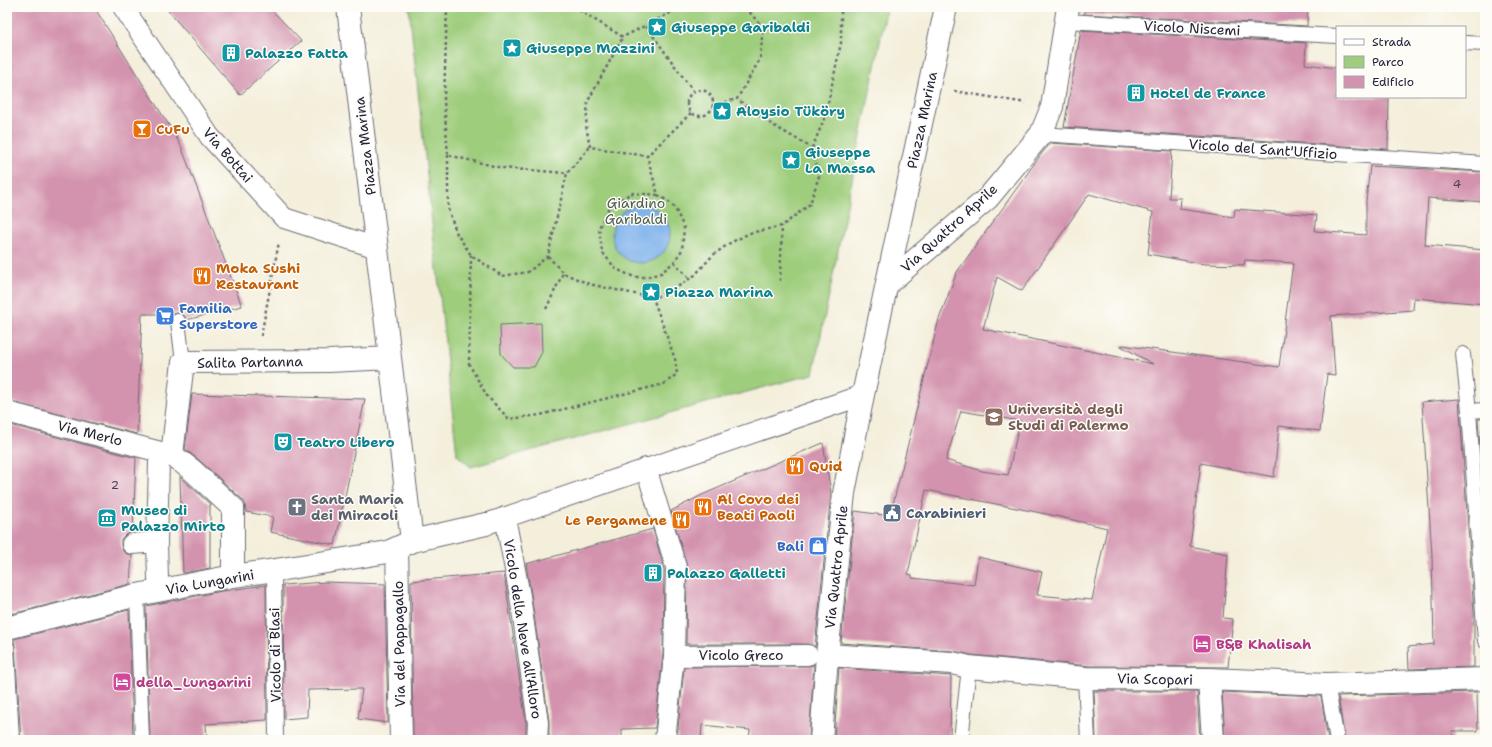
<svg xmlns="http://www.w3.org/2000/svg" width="1492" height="747" font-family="'Shantell Sans',sans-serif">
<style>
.green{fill:#9ecd7b;stroke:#60785b}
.water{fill:#7fb2ec;stroke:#506a94}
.building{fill:#d392ad;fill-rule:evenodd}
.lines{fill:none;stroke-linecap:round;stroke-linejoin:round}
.service-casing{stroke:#6c6a73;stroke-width:16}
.pedestrian-casing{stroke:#6c6a73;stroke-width:22}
.minor-casing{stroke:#6c6a73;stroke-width:24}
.path{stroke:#6c6a73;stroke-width:2.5;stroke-dasharray:3 3;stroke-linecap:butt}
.service{stroke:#fff;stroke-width:14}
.pedestrian{stroke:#fff;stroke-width:20}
.minor{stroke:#fff;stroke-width:22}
.labels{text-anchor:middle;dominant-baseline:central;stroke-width:3;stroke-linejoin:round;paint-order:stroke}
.number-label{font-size:12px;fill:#4e3e58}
.culture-label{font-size:14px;font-weight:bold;fill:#0d838f;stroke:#fdfcf7;text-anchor:start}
.street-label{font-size:14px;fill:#22223b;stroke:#fdfcf7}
.food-label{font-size:14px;font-weight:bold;fill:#c56008;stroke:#fdfcf7;text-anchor:start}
.park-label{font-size:14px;fill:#4d5e51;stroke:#fdfcf7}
.shop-label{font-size:14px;font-weight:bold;fill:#366cbe;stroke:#fdfcf7;text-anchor:start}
.education-label{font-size:14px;font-weight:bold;fill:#785e54;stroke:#fdfcf7;text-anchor:start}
.worship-label{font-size:14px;font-weight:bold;fill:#5b616d;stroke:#fdfcf7;text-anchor:start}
.service-label{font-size:14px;font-weight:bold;fill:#4e5e75;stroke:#fdfcf7;text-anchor:start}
.hotel-label{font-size:14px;font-weight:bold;fill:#b23c85;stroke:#fdfcf7;text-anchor:start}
</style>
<rect width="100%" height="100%" fill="#fdfcf7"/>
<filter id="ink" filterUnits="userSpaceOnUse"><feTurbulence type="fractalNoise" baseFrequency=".025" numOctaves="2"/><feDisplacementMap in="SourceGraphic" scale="8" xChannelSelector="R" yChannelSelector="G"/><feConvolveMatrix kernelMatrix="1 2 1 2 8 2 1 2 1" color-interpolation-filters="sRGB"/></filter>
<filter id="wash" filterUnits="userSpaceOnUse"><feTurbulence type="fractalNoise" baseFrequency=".012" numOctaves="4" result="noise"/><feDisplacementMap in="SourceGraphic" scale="16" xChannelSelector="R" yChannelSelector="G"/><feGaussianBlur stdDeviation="0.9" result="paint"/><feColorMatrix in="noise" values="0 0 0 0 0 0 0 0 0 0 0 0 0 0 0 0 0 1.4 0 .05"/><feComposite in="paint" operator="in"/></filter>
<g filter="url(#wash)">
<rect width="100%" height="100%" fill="#f4efdb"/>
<path class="green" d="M 409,7 L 887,7 L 813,374 L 471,467 L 457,455 Z"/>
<path class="water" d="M612 234a29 29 0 1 1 58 0a29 29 0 1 1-58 0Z"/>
<g id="blocks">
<path class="building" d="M 7,7 L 94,7 L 170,127 L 181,146 L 242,306 L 186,320 L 185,316 L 177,313 L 173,314 L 142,314 L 137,434 L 7,401 Z
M 165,7 L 269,7 L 301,41 L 240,95 Z
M 1086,7 L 1308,7 L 1307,26 L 1084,14 Z
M 1081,30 L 1306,43 L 1305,64 L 1337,68 L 1337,97 L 1389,97 L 1388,149 L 1064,127 Z
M 1051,143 L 1172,151 L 1169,198 L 1181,198 L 1180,209 L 1234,217 L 1235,209 L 1317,215 L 1315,231 L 1366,235 L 1366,201 L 1370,166 L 1485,172 L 1485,202 L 1428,198 L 1425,245 L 1485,250 L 1485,304 L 1414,298 L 1413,310 L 1331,316 L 1335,375 L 1327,374 L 1320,431 L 1279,426 L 1274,477 L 1201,463 L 1190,546 L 1228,554 L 1223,618 L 1233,619 L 1228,667 L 1090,666 L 971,655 L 953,651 L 841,643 L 855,511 L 890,516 L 939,319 L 957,272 L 1042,153 ZM 1089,194 L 1153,212 L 1148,254 L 1204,264 L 1244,265 L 1245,260 L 1293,263 L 1279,367 L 1122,345 L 1121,346 L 1153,364 L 983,329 L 997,277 L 1022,291 ZM 961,411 L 1020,421 L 1008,475 L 982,471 L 946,460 ZM 926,490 L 1056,516 L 1107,528 L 1092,600 L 1037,595 L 1042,572 L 978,557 L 974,585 L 912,578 L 912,575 L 908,574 Z
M 541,323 L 542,352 L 534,367 L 513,367 L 501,354 L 500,325 Z
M 192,394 L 365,399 L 335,545 L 270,532 L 273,517 L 246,512 L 245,503 L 242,499 L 200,461 L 185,449 Z
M 1459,399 L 1474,613 L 1474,667 L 1409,669 L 1408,647 L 1434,644 L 1432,555 L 1422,402 Z
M 1478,419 L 1485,419 L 1485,519 Z
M 7,424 L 136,458 L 133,532 L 125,535 L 121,539 L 121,545 L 123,551 L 127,554 L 132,555 L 130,584 L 12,614 L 12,612 L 7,613 Z
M 823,443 L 831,494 L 815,647 L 808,644 L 686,644 L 687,567 L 671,511 L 702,495 Z
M 180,477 L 211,505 L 210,505 L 210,568 L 183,573 Z
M 653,529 L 664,569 L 663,655 L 655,728 L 622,729 L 622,740 L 549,740 L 549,721 L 531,594 L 526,564 Z
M 504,573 L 526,723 L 526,740 L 413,740 L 411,581 Z
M 326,582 L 385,584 L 388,723 L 358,719 L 362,689 L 308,690 L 307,717 L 284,719 L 283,585 Z
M 266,585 L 267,720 L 206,724 L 207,740 L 150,740 L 146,606 L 222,591 Z
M 129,610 L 133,740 L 21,740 L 15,647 L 14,639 Z
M 814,665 L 809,740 L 749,740 L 750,730 L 702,725 L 701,740 L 677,740 L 684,667 L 808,666 Z
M 839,668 L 951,676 L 950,740 L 834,740 Z
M 1094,691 L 1197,691 L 1200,740 L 1096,740 Z
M 1222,692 L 1321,696 L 1328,740 L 1225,740 Z
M 1477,692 L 1478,731 L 1452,731 L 1453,740 L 1345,740 L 1338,696 Z"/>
</g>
</g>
<g filter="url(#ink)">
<use href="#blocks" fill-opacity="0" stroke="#6c6a73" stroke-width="1"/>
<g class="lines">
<g class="service-casing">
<path id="service" d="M 1066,21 L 1337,36
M 1465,43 L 1485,44
M 1041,134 L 1485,164
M 178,321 L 183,362
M 1463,354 L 1469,411 L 1485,641
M 1469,411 L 1485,410
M 274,571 L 276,740
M 137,595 L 142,740
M 7,647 L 12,740
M 1085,678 L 1088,740
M 1327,684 L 1337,740
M 961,740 L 969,667"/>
</g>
<g class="pedestrian-casing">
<path id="pedestrian" d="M 123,7 L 210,137 L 284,218 L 377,248
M 7,412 L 172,455
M 646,468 L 676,567 L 674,656 L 665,740
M 505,517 L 520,596 L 538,723 L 537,740
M 486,524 L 863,395
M 132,544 L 157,542
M 158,579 L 157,542 L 159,462
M 674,656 L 808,655"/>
</g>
<g class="minor-casing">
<path id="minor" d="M 348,7 L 412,541
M 887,284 L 988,198 L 1041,134 L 1052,107 L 1068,7
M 397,548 L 401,740
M 233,576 L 233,508 L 192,470 L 172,455 L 183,362 L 329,361 L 390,358
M 7,628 L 137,595 L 233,576 L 283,569 L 388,552 L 412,541 L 486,524
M 827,655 L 952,663 L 969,667 L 1085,678 L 1209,679 L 1327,684 L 1485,679
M 1209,679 L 1213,740
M 821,740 L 827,655 L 844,493 L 863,395 L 946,7"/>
</g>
<path class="path" d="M 447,7 L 444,101 L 448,155 L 502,168 L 567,173 L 590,147 L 647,156
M 574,7 L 623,37 L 682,7
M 646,26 L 693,91
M687 103a13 13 0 1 1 26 0a13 13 0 1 1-26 0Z
M 954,91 L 1026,103
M 713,105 L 737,99
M 590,147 L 586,126 L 588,101 L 623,37
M 812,148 L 825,117 L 841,43 L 841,7
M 448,155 L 448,209 L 457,234 L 471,255 L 502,276 L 528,272 L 548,256 L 567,173
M 658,195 L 631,193 L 609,207 L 599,228 L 602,252 L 616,269 L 634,277 L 647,277 L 661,273 L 674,262 L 682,250 L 684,228 L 675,208 L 669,202 L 658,195 L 647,156 L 691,113
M 471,255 L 469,364 L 487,396 L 509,419 L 540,415 L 664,384 L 677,374 L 675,359 L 653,298
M 548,256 L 563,273 L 589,284 L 653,298 L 676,288 L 695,275 L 713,255 L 730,243 L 750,233 L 782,226 L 810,204 L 819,176 L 812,148 L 771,124 L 737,99 L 760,59 L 763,28 L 747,9 L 742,7
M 674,262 L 690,279
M 780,281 L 782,226
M 546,309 L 563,273
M 261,336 L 279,242"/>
<use href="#service" class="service"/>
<use href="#pedestrian" class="pedestrian"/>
<use href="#minor" class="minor"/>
</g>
</g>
<defs>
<g id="sight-square" transform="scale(1)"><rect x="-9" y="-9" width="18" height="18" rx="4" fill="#0f9aa8" stroke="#fdfcf7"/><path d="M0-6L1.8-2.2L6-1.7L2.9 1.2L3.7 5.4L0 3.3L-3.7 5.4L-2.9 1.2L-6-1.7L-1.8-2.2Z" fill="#fff"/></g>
<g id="building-square" transform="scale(1)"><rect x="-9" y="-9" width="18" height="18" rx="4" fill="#0f9aa8" stroke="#fdfcf7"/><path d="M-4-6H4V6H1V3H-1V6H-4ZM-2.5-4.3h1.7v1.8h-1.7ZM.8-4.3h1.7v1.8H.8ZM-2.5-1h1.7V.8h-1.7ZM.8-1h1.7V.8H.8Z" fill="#fff"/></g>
<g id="bar-square" transform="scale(1)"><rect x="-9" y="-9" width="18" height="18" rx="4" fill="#e8710a" stroke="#fdfcf7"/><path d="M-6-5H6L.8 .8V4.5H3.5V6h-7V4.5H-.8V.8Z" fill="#fff"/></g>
<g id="restaurant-square" transform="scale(1)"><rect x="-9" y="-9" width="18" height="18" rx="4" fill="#e8710a" stroke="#fdfcf7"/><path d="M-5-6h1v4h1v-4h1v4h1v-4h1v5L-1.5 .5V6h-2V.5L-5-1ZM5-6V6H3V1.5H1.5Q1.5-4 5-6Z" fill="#fff"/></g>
<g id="supermarket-square" transform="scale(1)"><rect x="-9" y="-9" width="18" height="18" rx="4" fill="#3f7fe0" stroke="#fdfcf7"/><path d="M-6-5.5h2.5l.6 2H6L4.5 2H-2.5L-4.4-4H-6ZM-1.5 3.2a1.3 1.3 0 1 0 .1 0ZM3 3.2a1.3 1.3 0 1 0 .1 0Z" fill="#fff"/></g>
<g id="university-square" transform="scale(1)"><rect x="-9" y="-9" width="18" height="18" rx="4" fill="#8d6e63" stroke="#fdfcf7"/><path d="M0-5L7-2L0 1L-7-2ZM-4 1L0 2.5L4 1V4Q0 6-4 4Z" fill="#fff"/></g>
<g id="theatre-square" transform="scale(1)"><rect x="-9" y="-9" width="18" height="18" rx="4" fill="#0f9aa8" stroke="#fdfcf7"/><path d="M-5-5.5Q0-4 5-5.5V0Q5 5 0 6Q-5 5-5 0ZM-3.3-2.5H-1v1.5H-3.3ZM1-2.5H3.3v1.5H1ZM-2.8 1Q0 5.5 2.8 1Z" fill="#fff"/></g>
<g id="church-square" transform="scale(1)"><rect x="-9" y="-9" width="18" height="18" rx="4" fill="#6b7280" stroke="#fdfcf7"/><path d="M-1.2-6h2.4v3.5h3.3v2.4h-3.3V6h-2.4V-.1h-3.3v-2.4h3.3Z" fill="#fff"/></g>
<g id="civic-square" transform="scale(1)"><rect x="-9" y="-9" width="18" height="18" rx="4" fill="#5c6f8a" stroke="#fdfcf7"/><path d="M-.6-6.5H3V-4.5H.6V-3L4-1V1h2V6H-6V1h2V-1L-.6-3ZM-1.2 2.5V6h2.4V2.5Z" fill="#fff"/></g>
<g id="museum-square" transform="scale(1)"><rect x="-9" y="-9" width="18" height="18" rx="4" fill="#0f9aa8" stroke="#fdfcf7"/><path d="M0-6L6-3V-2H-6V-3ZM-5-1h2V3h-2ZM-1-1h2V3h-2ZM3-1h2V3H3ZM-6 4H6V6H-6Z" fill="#fff"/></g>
<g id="shop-square" transform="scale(1)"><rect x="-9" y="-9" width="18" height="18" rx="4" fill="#3f7fe0" stroke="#fdfcf7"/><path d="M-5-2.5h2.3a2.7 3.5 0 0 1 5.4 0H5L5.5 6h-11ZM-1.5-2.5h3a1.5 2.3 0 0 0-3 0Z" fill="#fff"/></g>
<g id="hotel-square" transform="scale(1)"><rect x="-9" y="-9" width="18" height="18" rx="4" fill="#d1479c" stroke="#fdfcf7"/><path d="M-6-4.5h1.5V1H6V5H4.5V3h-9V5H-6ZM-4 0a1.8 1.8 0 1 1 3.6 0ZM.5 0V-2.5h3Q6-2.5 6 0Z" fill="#fff"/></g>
</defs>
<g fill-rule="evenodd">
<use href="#sight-square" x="657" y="27"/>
<use href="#sight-square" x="512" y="48"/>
<use href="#building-square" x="231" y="53"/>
<use href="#building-square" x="1136" y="93"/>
<use href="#sight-square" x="722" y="111"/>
<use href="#bar-square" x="142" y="129"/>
<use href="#sight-square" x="791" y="160"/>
<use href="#restaurant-square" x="202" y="276"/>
<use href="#sight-square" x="651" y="292"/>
<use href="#supermarket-square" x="165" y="316"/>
<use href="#university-square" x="994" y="417"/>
<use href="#theatre-square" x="283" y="442"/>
<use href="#restaurant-square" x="795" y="466"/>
<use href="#church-square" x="297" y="507"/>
<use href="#restaurant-square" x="703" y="507"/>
<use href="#civic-square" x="892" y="513"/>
<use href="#museum-square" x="107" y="518"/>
<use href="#restaurant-square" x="681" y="520"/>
<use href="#shop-square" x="818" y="546"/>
<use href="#building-square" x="653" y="573"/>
<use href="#hotel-square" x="1202" y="644"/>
<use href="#hotel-square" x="122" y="682"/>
</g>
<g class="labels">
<g class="number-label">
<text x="1457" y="184">4</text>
<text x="115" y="485">2</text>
</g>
<g class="culture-label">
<text x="671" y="27">Giuseppe Garibaldi</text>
<text x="526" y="48">Giuseppe Mazzini</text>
<text x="245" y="53">Palazzo Fatta</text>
<text x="1150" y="93">Hotel de France</text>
<text x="736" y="111">Aloysio Tüköry</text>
<text x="805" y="152">Giuseppe<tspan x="805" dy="16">La Massa</tspan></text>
<text x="665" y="292">Piazza Marina</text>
<text x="297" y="442">Teatro Libero</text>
<text x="121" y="510">Museo di<tspan x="121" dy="16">Palazzo Mirto</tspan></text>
<text x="667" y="573">Palazzo Galletti</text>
</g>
<g class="street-label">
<text transform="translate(1192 28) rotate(3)">Vicolo Niscemi</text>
<text transform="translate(922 120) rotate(-78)">Piazza Marina</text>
<text transform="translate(365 146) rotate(-97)">Piazza Marina</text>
<text transform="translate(1263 149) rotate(4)">Vicolo del Sant'Uffizio</text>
<text transform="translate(228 155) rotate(49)">Via Bottai</text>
<text transform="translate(949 228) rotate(-42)">Via Quattro Aprile</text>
<text transform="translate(250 362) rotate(-1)">Salita Partanna</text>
<text transform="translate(90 433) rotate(14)">Via Merlo</text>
<text transform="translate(836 567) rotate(-84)">Via Quattro Aprile</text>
<text transform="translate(210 582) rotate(-10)">Via Lungarini</text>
<text transform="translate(523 629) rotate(81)">Vicolo della Neve all'Alloro</text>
<text transform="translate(399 644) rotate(-91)">Via del Pappagallo</text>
<text transform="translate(275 655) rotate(-91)">Vicolo di Blasi</text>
<text x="741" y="655">Vicolo Greco</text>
<text transform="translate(1155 679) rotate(1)">Via Scopari</text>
</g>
<g class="food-label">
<text x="156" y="129">CuFu</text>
<text x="216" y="268">Moka Sushi<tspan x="216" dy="16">Restaurant</tspan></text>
<text x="809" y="466">Quid</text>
<text x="717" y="499">Al Covo dei<tspan x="717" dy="16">Beati Paoli</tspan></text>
<text x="667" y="520" text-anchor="end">Le Pergamene</text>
</g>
<g class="park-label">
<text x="636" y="203">Giardino<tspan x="636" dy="16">Garibaldi</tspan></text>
</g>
<g class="shop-label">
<text x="179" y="308">Familia<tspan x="179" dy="16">Superstore</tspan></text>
<text x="804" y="546" text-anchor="end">Bali</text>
</g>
<g class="education-label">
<text x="1008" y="409">Università degli<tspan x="1008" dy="16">Studi di Palermo</tspan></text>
</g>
<g class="worship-label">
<text x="311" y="499">Santa Maria<tspan x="311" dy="16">dei Miracoli</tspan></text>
</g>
<g class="service-label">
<text x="906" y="513">Carabinieri</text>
</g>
<g class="hotel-label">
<text x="1216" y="644">B&amp;B Khalisah</text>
<text x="136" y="682">della_Lungarini</text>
</g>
</g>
<rect width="1492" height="747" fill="none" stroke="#fdfcf7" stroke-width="24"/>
<rect x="1336" y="26" width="130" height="72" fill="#fdfcf7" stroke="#a5a5ac"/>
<rect x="1344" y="39" width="20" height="6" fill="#ffffff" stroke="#a5a5ac"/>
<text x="1372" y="46" font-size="12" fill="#22223b">Strada</text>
<rect x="1344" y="56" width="20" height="12" fill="#9ecd7b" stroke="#a5a5ac"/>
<text x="1372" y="66" font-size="12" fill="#22223b">Parco</text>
<rect x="1344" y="76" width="20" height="12" fill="#d392ad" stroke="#a5a5ac"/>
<text x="1372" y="86" font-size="12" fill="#22223b">Edificio</text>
</svg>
